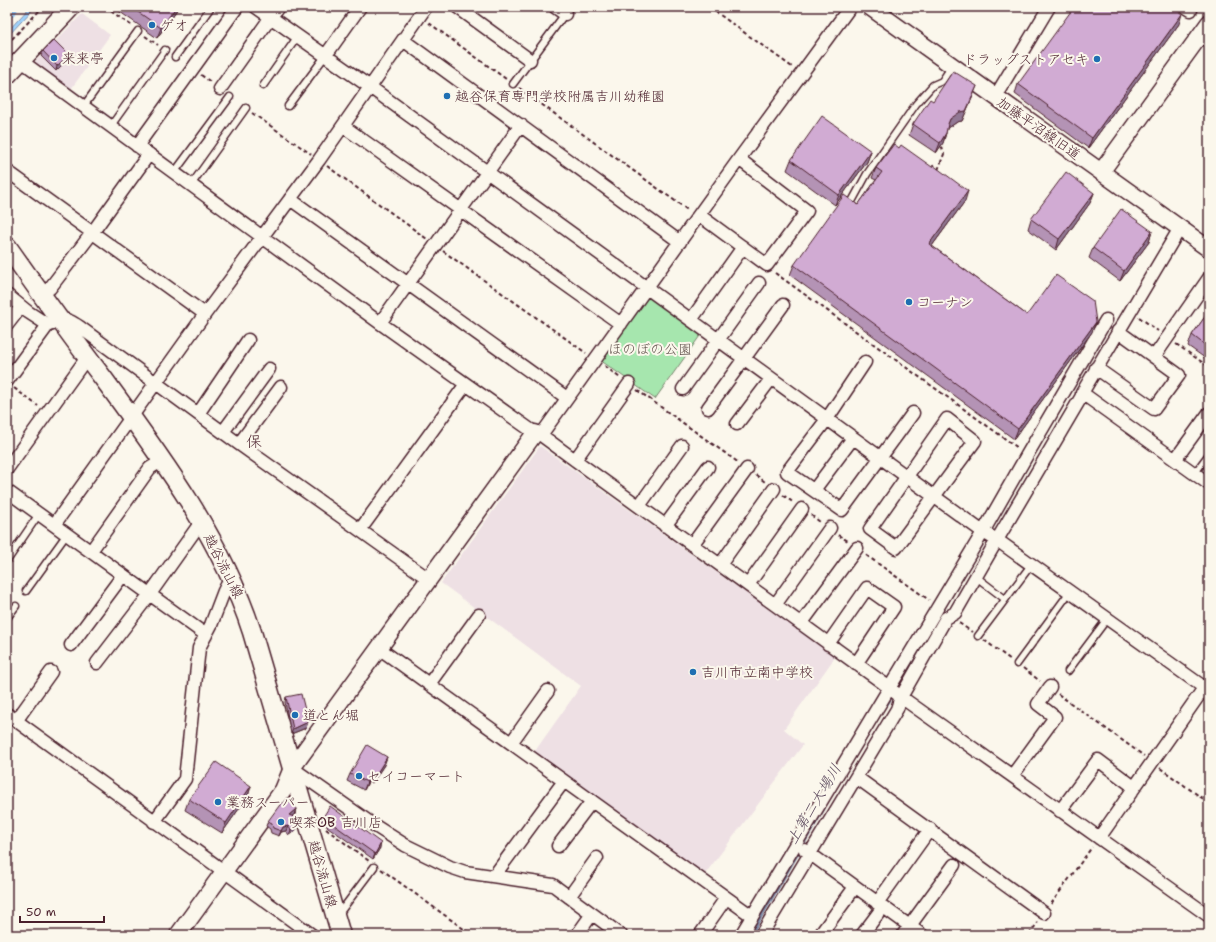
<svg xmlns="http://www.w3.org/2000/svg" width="1216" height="942" font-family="'Shantell Sans','Klee One',sans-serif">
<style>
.built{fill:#eee0e4}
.green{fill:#a6e6ae;stroke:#78826c}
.water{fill:#9fd3fd;stroke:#7d8ba9}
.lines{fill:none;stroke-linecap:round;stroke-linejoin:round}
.stream{stroke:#7d8ba9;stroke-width:3.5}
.river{stroke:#9fd3fd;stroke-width:20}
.lane-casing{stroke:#4a1f2b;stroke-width:9}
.street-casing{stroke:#4a1f2b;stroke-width:15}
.secondary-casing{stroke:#4a1f2b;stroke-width:19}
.primary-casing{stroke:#4a1f2b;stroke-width:21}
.path{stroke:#4a1f2b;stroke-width:2;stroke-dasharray:4 3;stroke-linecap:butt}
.lane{stroke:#fbf7ec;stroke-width:6}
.street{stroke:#fbf7ec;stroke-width:12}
.secondary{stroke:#fbf7ec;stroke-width:16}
.primary{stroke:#fbf7ec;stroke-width:18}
.wall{fill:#b493b5;stroke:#4a1f2b}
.shaded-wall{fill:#927894;stroke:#4a1f2b}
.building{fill:#d1abd3;stroke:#4a1f2b}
.poi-dot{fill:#1f6fb2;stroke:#fbf7ec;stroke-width:1.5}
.labels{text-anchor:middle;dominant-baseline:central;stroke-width:4;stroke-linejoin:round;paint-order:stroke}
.poi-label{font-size:14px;fill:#4a1f2b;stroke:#fbf7ec;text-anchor:start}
.street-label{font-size:14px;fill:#4a1f2b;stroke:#fbf7ec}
.park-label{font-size:14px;fill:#61514c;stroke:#fbf7ec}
.water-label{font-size:15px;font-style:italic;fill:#5f4c60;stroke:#fbf7ec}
.quarter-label{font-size:16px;fill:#4a1f2b;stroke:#fbf7ec}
</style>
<rect width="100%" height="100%" fill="#fbf7ec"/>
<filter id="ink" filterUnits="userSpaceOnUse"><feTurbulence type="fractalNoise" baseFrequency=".025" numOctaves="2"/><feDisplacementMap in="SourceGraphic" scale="8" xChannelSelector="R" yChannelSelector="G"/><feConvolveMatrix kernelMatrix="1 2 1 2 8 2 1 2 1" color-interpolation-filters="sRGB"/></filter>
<g filter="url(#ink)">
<path class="built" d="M 82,14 L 110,35 L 71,89 L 33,64 Z
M 540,446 L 835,657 L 784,729 L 803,745 L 705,874 L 535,751 L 581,686 L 441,583 Z"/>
<path class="green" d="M 647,296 L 652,296 L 702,333 L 655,399 L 600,360 Z"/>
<path class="water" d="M 30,7 L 35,7 L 7,37 L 7,32 Z"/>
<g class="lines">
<path class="stream" d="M 887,704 L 898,685
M 750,935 L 824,808"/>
<path class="river" d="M 7,8 L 8,7"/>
<g class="lane-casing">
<path id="lane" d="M 175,57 L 211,7
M 513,84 L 570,7
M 263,86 L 298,36
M 288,106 L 326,55
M 83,107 L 138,31
M 110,127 L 165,50
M 174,173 L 230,97
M 191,185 L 246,108
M 849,207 L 867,174 L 916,104 L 933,85 L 942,81 L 952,66
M 1194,474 L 1209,454
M 7,561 L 39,514
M 975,576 L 1005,599
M 26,591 L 67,534
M 7,618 L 16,606
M 978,636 L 1031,565
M 1017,664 L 1069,593
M 1068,671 L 1107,619
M 338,915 L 374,867"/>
</g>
<g class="street-casing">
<path id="street" d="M 256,7 L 370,87 L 983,532 L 997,540 L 955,613 L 946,618 L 901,697 L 897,709 L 761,935
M 457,7 L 530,60
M 555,7 L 565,14
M 1186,7 L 1191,10
M 403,40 L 680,242
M 326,55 L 360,7
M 20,60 L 380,323 L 535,433 L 541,435 L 575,460 L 883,683 L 901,697 L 1209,916
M 220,89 L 278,7
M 995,97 L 1049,7
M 343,126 L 621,324
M 137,146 L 237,7
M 7,171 L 205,314
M 290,199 L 567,398
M 699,215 L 767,265 L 807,211 L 739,159
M 1180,228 L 1082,393 L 1209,484
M 7,295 L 28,312 L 48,325 C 53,325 56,321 60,320 C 67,318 75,324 81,328 L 239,444 L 430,580
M 42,295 L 50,288 L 92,233 L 149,154
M 691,320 L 743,247
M 380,323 L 521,125
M 7,325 L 21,307
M 1154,357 L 1209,278
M 865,362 L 827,419 L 787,472 L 842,510 L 913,413
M 1096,368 L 1154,409 L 1179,375 L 1118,331
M 7,381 L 48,325
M 683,389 L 759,283
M 1083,394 L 997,540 L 1209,691
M 708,408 L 783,305
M 198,414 L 248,340
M 947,419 L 975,441 L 896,548 L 870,529 Z
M 737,424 L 771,379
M 223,432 L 269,369
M 541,435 L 739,159 L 850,7
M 239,444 L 281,387
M 575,460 L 629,384
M 1175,460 L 1209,413
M 7,469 L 83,363 L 88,359
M 814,490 L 853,438
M 7,491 L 206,635
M 639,506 L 682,446
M 54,525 L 205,314 L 319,160 L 426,7
M 665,526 L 708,467
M 360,530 L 466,384
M 692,545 L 747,469
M 91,551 L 150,468 L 163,460
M 720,565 L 774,489
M 748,585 L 802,509
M 775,605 L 830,528
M 801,624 L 857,548
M 828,644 L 867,588 L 894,607 L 856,664
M 71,645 L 123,575
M 380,649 L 752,916
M 97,663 L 150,594 L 201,522
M 429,684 L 479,615
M 7,714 L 312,935
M 16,721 L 51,672
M 511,743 L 548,691
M 292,768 L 369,822 L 405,845 L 450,867 L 465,872 L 553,885 L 621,935
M 1012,776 L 1055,717 L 1038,704 L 1050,687
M 856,777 L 1044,913
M 1060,811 L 1098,760 L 1134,787
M 154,822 L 185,779 L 199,648 L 211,625 L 224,591 L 227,585 L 233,582
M 1099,838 L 1204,688
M 558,846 L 592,801
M 805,850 L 922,935
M 494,876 L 564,781
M 569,897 L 597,858
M 877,903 L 930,829
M 577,935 L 592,914
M 700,935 L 726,898
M 741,935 L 983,532 L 1027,455 L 1106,320
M 820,935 L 855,887
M 862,935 L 883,907
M 903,935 L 954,865"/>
</g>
<g class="secondary-casing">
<path id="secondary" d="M 870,7 L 1209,249
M 1101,172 L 1209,23
M 178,935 L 283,790 L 292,768 L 535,433"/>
</g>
<g class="primary-casing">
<path id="primary" d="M 7,75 L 71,7
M 7,246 C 38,290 70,335 103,378 C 161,457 221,537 252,632 L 341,935"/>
</g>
<path class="path" d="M 105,7 L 132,26
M 709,7 L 792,67
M 429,23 L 506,79
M 145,36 L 158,45
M 7,44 L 43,7
M 201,75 L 212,83
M 519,88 L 689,211
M 252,113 L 311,154
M 327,166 L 427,239
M 938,170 L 944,154 L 941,144
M 443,251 L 586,353
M 775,273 L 1018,448
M 1139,317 L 1158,331
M 1176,344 L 1209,367
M 605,366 L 620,378
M 14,388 L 38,406
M 637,390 L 739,463
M 756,475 L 765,482
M 783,495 L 794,503
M 811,515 L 820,522
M 838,535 L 848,541
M 866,555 L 929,600
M 959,623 L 972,632
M 984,640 L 1011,660
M 1023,668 L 1040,681
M 1058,694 L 1144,756
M 1160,768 L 1209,803
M 326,829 L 369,861
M 381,869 L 472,935
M 1051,904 L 1092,847
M 1029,935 L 1038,922"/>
<use href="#lane" class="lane"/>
<use href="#street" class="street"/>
<use href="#secondary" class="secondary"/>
<use href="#primary" class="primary"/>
</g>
<path class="wall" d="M 113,7 L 178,7 L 176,11 L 157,38 Z
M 1179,24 L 1088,148 L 1015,94 L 1018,84 Z
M 43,51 L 69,55 L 67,60 L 56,71 L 41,56 Z
M 973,96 L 962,121 L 957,122 L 947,129 L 946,133 L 943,143 L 936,153 L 909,135 L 913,124 L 933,101 Z
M 871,151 L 867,162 L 835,205 L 787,170 L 791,160 Z
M 876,168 L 965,201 L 932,246 L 1027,315 L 1092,332 L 1014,439 L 790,275 L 794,265 L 858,205 L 876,180 L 872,178 Z
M 1094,193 L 1090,203 L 1056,250 L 1028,229 L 1031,219 Z
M 1209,194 L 1209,203 L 1206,201 Z
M 1152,231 L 1149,242 L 1120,281 L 1089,258 L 1093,248 Z
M 1209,311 L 1209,361 L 1188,346 L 1192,335 Z
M 286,697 L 306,728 L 291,734 L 285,702 Z
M 387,757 L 384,765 L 372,783 L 368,782 L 364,790 L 347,781 L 350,774 Z
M 251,786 L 248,796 L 222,833 L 185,810 L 189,799 Z
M 285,804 L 296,809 L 294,815 L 292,816 L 296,830 L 289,835 L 286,831 L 281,832 L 279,836 L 271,833 L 270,829 L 266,826 L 268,821 Z
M 323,817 L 380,848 L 373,859 L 321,822 Z"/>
<path class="shaded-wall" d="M 176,7 L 178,7 L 176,11 L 157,38 L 161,28 Z
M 1182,14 L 1179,24 L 1088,148 L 1092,138 Z
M 69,55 L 67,60 L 56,71 L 57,66 Z
M 977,86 L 973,96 L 962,121 L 957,122 L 947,129 L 948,124 L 950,119 Z
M 946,133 L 943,143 L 936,153 L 940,143 Z
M 871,151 L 867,162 L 835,205 L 839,195 Z
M 968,191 L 965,201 L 926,254 L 929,244 Z
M 1094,193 L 1090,203 L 1056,250 L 1059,239 Z
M 1152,231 L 1149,242 L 1120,281 L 1124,271 Z
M 1096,322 L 1092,332 L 1014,439 L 1018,429 Z
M 308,722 L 306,728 L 291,734 L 293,729 Z
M 387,757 L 384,765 L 372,783 L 375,776 Z
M 371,774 L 368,782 L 364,790 L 367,782 Z
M 251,786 L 248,796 L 222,833 L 226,823 Z
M 296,809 L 294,815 L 287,820 L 289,815 Z
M 298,825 L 296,830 L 289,835 L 291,830 Z
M 288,826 L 286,831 L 281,832 L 279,836 L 281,831 L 283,827 Z
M 381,843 L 380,848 L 373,859 L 375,854 Z"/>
<path class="building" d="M 131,7 L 176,7 L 161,28 Z
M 1074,7 L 1173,7 L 1182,14 L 1092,138 L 1018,84 Z
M 54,40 L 69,55 L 57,66 L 43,51 Z
M 953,71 L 977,86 L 966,111 L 960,112 L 950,119 L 948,124 L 946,133 L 940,143 L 913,124 L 930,99 L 933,101 Z
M 822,116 L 871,151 L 839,195 L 791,160 Z
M 894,144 L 899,148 L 901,145 L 932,167 L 933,165 L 968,191 L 929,244 L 1027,315 L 1056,275 L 1093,301 L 1096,322 L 1018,429 L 794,265 L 844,195 L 858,205 L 882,172 L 876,168 Z
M 1066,172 L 1094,193 L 1059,239 L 1031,219 Z
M 1121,209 L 1152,231 L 1124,271 L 1093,248 Z
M 1209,311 L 1209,348 L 1192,335 Z
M 301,694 L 308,722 L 293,729 L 286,697 Z
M 367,745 L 387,757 L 375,776 L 371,774 L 367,782 L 350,774 Z
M 216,762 L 251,786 L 226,823 L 189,799 Z
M 287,801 L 294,802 L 296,809 L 289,815 L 299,819 L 298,825 L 291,830 L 288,826 L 283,827 L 281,831 L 273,828 L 272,823 L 268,821 L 282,802 L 285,805 Z
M 330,806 L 381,843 L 375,854 L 323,817 Z"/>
</g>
<g class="poi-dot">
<circle cx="152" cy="25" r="4"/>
<circle cx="54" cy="58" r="4"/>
<circle cx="1097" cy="59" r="4"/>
<circle cx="447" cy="96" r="4"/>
<circle cx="909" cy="302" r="4"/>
<circle cx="693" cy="672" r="4"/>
<circle cx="295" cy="715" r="4"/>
<circle cx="359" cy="776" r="4"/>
<circle cx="218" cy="802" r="4"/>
<circle cx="281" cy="822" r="4"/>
</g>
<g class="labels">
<g class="poi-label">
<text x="160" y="25">ゲオ</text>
<text x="62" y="58">来来亭</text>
<text x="1089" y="59" text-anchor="end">ドラッグストアセキ</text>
<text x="455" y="96">越谷保育専門学校附属吉川幼稚園</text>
<text x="917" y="302">コーナン</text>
<text x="701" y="672">吉川市立南中学校</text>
<text x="303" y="715">道とん堀</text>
<text x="367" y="776">セイコーマート</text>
<text x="226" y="802">業務スーパー</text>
<text x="289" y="822">喫茶OB 吉川店</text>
</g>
<g class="street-label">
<text transform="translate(1039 128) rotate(35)">加藤平沼線旧道</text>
<text transform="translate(224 566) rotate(63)">越谷流山線</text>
<text transform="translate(323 874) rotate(74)">越谷流山線</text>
</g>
<g class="park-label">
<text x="650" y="349">ほのぼの公園</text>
</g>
<g class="water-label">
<text transform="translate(814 804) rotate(-59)">上第二大場川</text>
</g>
<g class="quarter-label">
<text x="254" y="441">保</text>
</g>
</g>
<rect width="1216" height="942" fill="none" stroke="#fbf7ec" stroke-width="24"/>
<rect x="12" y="12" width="1192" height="918" fill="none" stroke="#4a1f2b" stroke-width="1.5" filter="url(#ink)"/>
<path d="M20 916v6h84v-6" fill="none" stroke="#4a1f2b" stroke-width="2"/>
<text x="26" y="916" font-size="12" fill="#4a1f2b" stroke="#fbf7ec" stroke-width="3" paint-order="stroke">50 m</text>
</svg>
